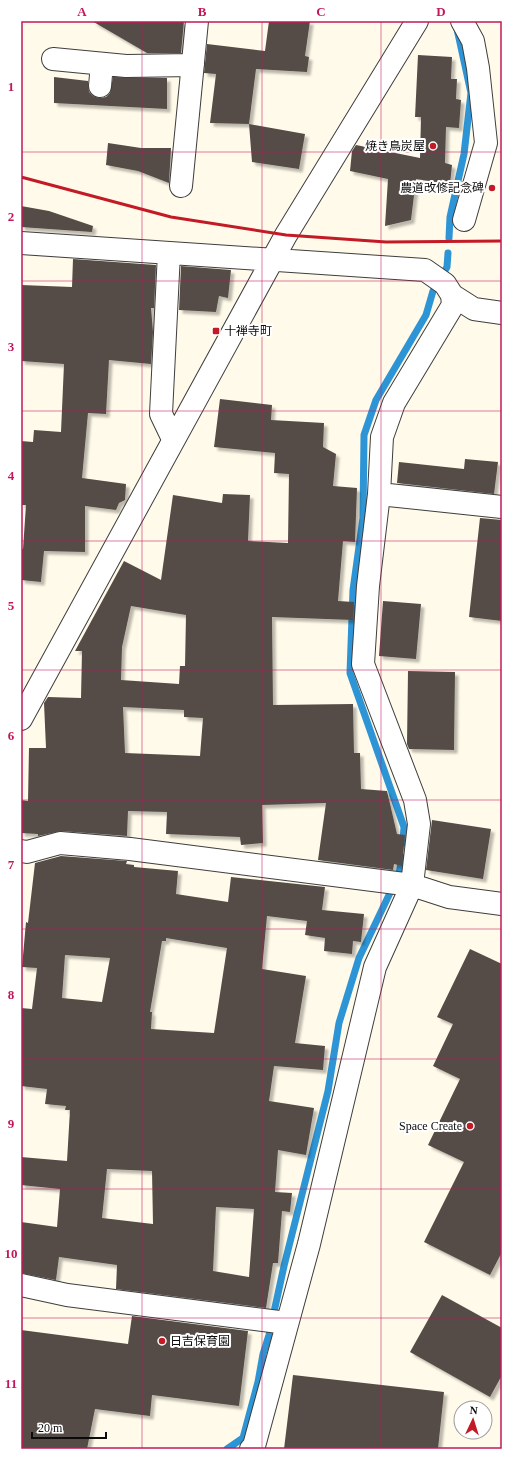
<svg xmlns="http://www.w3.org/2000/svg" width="523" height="1470" font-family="'Times New Roman','Noto Sans JP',serif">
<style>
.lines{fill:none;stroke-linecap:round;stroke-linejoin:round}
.stream{stroke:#2d95d6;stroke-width:7}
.building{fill:#544c47;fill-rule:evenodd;filter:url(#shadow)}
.minor-casing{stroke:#3e3e3e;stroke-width:24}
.minor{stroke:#fff;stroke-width:22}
.rail{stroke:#c31b26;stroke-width:3}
.grid{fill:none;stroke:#c2185b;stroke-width:1;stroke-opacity:0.55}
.poi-dot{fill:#c31b26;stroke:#fff;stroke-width:1.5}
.labels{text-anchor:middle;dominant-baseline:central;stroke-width:4;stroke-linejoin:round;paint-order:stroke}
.poi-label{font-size:12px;fill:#0b0b0b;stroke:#fff;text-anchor:end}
.neatline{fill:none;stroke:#c2185b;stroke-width:1.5}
.grid-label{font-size:13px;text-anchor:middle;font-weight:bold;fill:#c2185b}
</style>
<defs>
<filter id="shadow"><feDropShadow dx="3.5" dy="3.5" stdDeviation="1" flood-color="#0004"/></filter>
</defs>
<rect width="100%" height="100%" fill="#fffae9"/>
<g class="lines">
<path class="stream" d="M 449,238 L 450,217 L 464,154 L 471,93 L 457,29
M 403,843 L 404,827 L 350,673 L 353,590 L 363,518 L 364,435 L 376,400 L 426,315 L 433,291 L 447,267 L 448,253
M 227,1449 L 243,1438 L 258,1382 L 263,1354 L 269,1335 L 284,1266 L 328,1091 L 339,1023 L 359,958 L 399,874 L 402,857"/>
</g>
<path class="building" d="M 92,21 L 184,21 L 181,53 L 147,53 Z
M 269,21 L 310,21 L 305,56 L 309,57 L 307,72 L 256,69 L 249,124 L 210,123 L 216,74 L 204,73 L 207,44 L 265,51 Z
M 418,55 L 452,57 L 451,79 L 457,79 L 456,99 L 461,100 L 459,128 L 446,127 L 445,163 L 452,165 L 450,184 L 416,179 L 411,220 L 385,226 L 388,179 L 350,171 L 352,151 L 356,145 L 420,158 L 421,117 L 415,117 Z
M 54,77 L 88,81 L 89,92 L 93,96 L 99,98 L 106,97 L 110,93 L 113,77 L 167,78 L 167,109 L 54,103 Z
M 249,124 L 305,134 L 299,169 L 252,162 Z
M 108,143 L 141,148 L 171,148 L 169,183 L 138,171 L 106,165 Z
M 21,206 L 49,211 L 93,226 L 92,232 L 21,227 Z
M 73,259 L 156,265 L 154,308 L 151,308 L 153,332 L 151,364 L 109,360 L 106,414 L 88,413 L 82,478 L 126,484 L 125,500 L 119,503 L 116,510 L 85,506 L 85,552 L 44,551 L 41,582 L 21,580 L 21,549 L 23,549 L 26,505 L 21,505 L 21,441 L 33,442 L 34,430 L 61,432 L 64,364 L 21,361 L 21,285 L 72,287 Z
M 181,266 L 231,270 L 228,298 L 219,296 L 216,312 L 179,310 Z
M 220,399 L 272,405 L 271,420 L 324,423 L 323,447 L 336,454 L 333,486 L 357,488 L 355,542 L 343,541 L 338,601 L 354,602 L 353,620 L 272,617 L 273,705 L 353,704 L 354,753 L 360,753 L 361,789 L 387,791 L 397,834 L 405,835 L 402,866 L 394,864 L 393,870 L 318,860 L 326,803 L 262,805 L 263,843 L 241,845 L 240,837 L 166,834 L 167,812 L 128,811 L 127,836 L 61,831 L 38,836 L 38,834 L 21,833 L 21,800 L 28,801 L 29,748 L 46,748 L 44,703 L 48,697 L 81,698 L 82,651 L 75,651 L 124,561 L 161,580 L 173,495 L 222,503 L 223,494 L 250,495 L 248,541 L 288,543 L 289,474 L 274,473 L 275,453 L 214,447 ZM 131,606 L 186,615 L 185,666 L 180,666 L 179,684 L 121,680 L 122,647 ZM 123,707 L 184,710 L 184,717 L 203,718 L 200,756 L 125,753 Z
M 465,459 L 498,462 L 494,494 L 397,483 L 399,462 L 464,469 Z
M 480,518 L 502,520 L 502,621 L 469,617 Z
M 383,601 L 421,604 L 416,659 L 379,656 Z
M 408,671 L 455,672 L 454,750 L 409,749 L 407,744 Z
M 432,820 L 491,829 L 483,879 L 426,870 Z
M 61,856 L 127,861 L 126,864 L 134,865 L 134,867 L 178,871 L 176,894 L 228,902 L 231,877 L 325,887 L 322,910 L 364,914 L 361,942 L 353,941 L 352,954 L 324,951 L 325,938 L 305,935 L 307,921 L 267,916 L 262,969 L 306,976 L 295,1043 L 325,1046 L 323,1070 L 274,1066 L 269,1101 L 314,1108 L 306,1155 L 278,1150 L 275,1192 L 292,1193 L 290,1212 L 282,1211 L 278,1263 L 273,1263 L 266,1308 L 116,1289 L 117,1265 L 59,1257 L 56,1280 L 21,1273 L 21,1222 L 57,1227 L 60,1189 L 21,1185 L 21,1157 L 67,1161 L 70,1110 L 65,1110 L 66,1106 L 45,1104 L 47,1089 L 21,1086 L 21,1008 L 32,1009 L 37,968 L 22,967 L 26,922 L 28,923 L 35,863 ZM 166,938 L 227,948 L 214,1033 L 151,1029 L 152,1012 L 150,1012 L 162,941 L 166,941 ZM 65,955 L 110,958 L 102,1002 L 62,998 ZM 107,1169 L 152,1171 L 153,1224 L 102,1218 ZM 216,1207 L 254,1209 L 249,1277 L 213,1271 Z
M 470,949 L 502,964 L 502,1252 L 490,1275 L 424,1242 L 464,1162 L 428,1145 L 460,1079 L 433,1066 L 453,1024 L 437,1017 Z
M 442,1295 L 502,1328 L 502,1375 L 490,1397 L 410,1352 Z
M 132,1316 L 248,1331 L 239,1406 L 152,1395 L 150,1416 L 95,1409 L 87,1449 L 21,1449 L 21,1330 L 128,1344 Z
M 293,1375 L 444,1392 L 438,1449 L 284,1449 Z"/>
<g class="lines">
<g class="minor-casing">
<path id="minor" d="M 462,21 L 473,41 L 478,68 L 486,143 L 464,220
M 53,59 L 126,66 L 193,65
M 100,86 L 102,64
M 181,186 L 197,21
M 21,243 L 425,270 L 445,284 L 452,295 L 474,309 L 502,313
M 169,253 L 161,414 L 173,439
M 379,494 L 502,507
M 21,719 L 286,235 L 417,21
M 21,851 L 27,852 L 60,843 L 130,849 L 412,885 L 449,897 L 502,904
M 21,1285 L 67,1295 L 287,1323
M 251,1449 L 254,1446 L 309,1244 L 375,967 L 412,885 L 419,824 L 415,800 L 363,664 L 368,586 L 379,494 L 382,437 L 394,403 L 453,305 L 452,295"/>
</g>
<use href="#minor" class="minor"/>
<path class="rail" d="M 21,177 L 171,217 L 286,235 L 386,242 L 502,241"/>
</g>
<path class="grid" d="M 142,21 L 142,1449M 262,21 L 262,1449M 381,21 L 381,1449M 21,152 L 502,152M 21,281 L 502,281M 21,411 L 502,411M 21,541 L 502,541M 21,670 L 502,670M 21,800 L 502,800M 21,929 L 502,929M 21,1059 L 502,1059M 21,1189 L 502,1189M 21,1318 L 502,1318"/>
<g class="poi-dot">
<circle cx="433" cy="146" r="4"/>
<circle cx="492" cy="188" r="4"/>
<rect x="212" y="327" width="8" height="8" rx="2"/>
<circle cx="470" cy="1126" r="4"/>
<circle cx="162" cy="1341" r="4"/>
</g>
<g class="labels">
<g class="poi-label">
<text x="425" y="146">焼き鳥炭屋</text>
<text x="484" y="188">農道改修記念碑</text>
<text x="224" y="331" text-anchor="start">十禅寺町</text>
<text x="462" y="1126">Space Create</text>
<text x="170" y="1341" text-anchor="start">日吉保育園</text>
</g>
</g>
<rect width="523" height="1470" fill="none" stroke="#ffffff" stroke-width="44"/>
<g transform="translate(473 1420) rotate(4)"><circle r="19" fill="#ffffff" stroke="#9d9d9d"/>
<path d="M0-3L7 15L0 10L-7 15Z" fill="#c31b26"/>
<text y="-6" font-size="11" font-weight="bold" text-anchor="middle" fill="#0b0b0b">N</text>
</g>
<path d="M32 1432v6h74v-6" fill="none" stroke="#0b0b0b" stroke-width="2"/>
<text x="38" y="1432" font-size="12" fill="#0b0b0b" stroke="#ffffff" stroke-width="3" paint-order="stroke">20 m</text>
<rect x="22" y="22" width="479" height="1426" class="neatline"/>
<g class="grid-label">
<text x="82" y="16">A</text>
<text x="202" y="16">B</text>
<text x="321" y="16">C</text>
<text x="441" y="16">D</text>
<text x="11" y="91">1</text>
<text x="11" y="221">2</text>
<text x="11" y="351">3</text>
<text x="11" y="480">4</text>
<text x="11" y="610">5</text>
<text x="11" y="740">6</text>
<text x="11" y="869">7</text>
<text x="11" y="999">8</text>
<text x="11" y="1128">9</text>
<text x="11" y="1258">10</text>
<text x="11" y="1388">11</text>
</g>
</svg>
